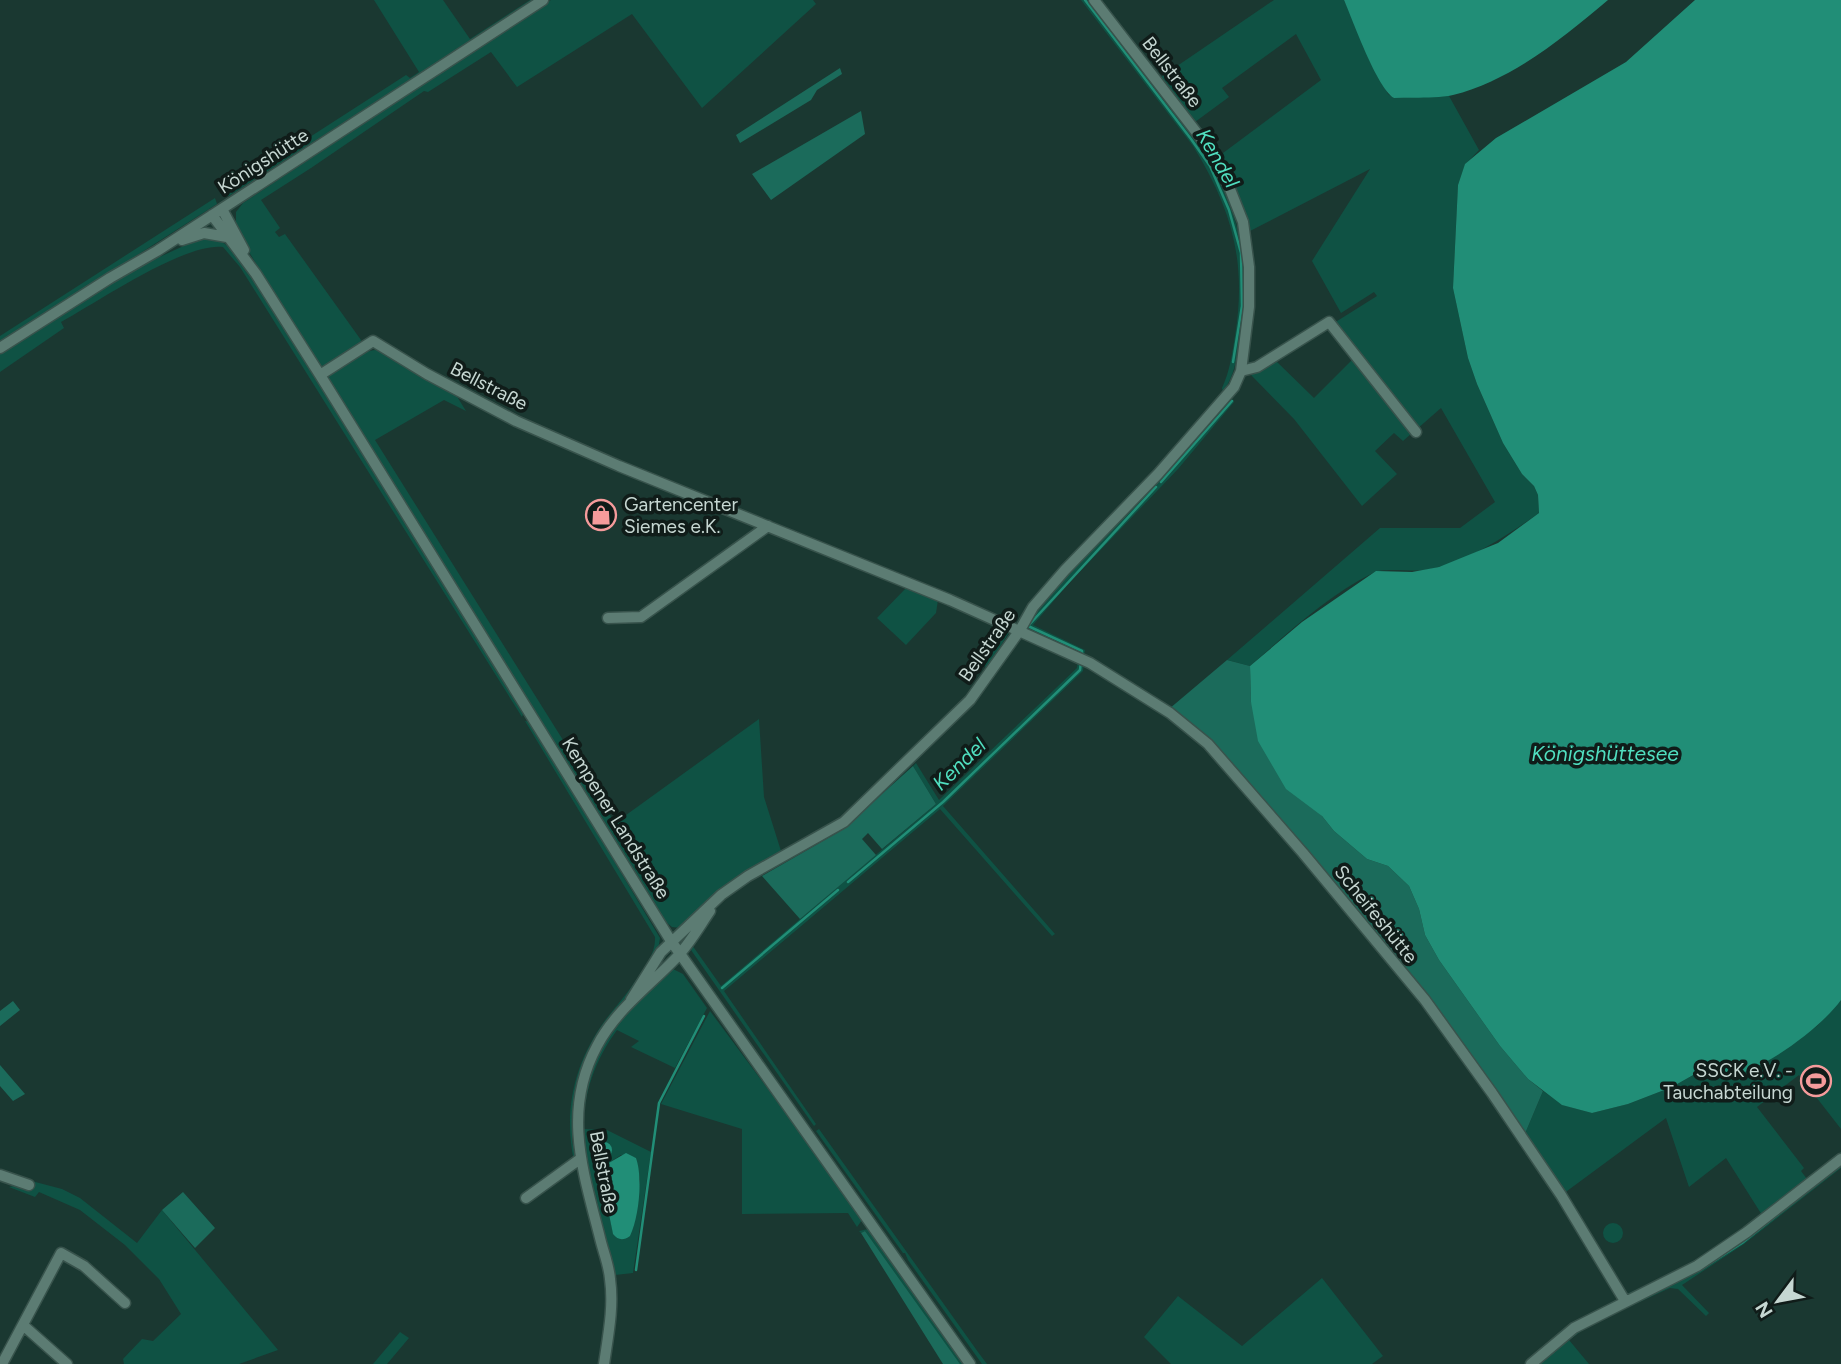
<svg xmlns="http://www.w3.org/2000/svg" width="1841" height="1364" font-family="Figtree,sans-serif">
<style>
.green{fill:#0f5244;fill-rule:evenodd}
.forest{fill:#1b6b5b}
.water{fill:#218e77}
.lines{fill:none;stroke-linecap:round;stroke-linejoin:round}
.stream{stroke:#218e77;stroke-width:2.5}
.minor-casing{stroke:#38534c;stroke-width:13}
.minor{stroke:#5c7c73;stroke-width:10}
.labels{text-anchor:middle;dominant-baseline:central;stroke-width:7;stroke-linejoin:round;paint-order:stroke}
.street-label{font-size:19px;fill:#c6d7d2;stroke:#101c19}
.poi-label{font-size:19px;fill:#c6d7d2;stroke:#101c19;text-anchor:start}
.water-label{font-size:21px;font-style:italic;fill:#50debf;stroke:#101c19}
</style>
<rect width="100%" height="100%" fill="#1a3831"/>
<path class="green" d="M 374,0 L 443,0 L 470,39 L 530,0 L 534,0 L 229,196 L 220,195 L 406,75 L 410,78 L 419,72 Z
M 551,0 L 813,0 L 816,4 L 702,108 L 632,14 L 517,87 L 491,52 L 428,92 L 424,91 L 311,168 L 261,200 L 280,228 L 275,232 L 279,237 L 285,234 L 361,340 L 360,345 L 329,365 L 321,366 L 315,361 L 249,252 L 236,225 L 236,212 L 243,203 Z
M 1081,0 L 1089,0 C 1113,31 1137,62 1160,93 C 1217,166 1257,229 1241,326 C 1238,350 1237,372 1223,392 L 1222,388 C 1230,371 1232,354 1235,336 C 1247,262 1232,209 1193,146 Z
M 1274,0 L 1344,0 L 1388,94 L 1394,98 L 1449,96 L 1479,150 L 1465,165 L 1458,185 L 1453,288 L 1468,358 L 1477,384 L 1503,443 L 1522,474 L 1534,486 L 1538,495 L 1539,513 C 1505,537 1468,562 1426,570 C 1411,572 1384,567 1373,573 C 1328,595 1288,633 1250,666 L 1227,660 L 1380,528 L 1460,528 L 1495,502 L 1441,408 L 1417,429 L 1334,323 L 1377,296 L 1374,292 L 1341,313 L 1312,261 L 1370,169 L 1250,231 L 1233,181 L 1219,156 L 1321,80 L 1296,34 L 1222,88 L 1229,97 L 1195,122 L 1161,77 Z
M 215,198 L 217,204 L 0,343 L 0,336 Z
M 201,238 C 225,240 227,244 242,262 L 524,711 L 522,717 L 240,267 L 223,247 C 185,242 96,303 61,322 L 64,328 L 0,372 L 0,354 L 142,265 Z
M 376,350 L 385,351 L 453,390 L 466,411 L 444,400 L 375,440 L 615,823 L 759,719 L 764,797 L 781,851 L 729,883 L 681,928 L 672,927 L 666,922 L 329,383 L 328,377 C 338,364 360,351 376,350 Z
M 1354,358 L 1412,433 L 1403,441 L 1394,433 L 1375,451 L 1397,474 L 1362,506 L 1294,419 L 1251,375 L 1275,360 L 1314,398 Z
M 1232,399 L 1234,402 L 1178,469 L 1069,583 L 1033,625 L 1085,650 L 1084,656 L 1029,631 L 1025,626 L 1064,580 L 1174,464 Z
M 907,587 L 938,600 L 936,613 L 906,645 L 877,618 Z
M 999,624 L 1010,631 L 987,668 L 974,658 Z
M 1078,659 L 1084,662 L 1083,671 L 943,806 L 1055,934 L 1052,936 L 940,809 L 724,991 L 816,1124 L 814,1126 L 691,950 L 692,945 L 721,986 L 936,804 L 913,766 L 916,763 L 939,800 L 1077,668 Z
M 525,721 L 531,722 L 660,938 L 658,950 L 583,1065 L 574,1099 L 572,1122 L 572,1141 L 576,1160 L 574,1161 C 563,1109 575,1061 606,1019 C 616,1006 627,994 636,980 C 645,967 656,953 655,937 Z
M 671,968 L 683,974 L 707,1008 L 675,1068 L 631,1047 L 639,1041 L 617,1030 C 595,1060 584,1092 583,1129 L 607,1130 L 651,1152 L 633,1273 L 615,1275 L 585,1160 L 580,1114 L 590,1071 L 598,1052 L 614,1027 L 658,977 ZM 621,1155 L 636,1158 L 640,1180 L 633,1228 L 613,1233 L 599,1165 L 607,1164 Z
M 1841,1000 L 1841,1129 L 1799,1075 L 1757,1107 L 1804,1168 L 1801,1171 L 1807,1179 L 1841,1152 L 1841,1168 L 1744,1244 L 1682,1285 L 1709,1313 L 1706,1316 L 1678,1289 L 1670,1288 L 1620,1311 L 1618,1309 L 1587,1327 L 1569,1340 L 1589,1364 L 1525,1364 L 1581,1319 L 1629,1293 L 1694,1263 L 1762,1215 L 1726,1158 L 1689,1187 L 1666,1118 L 1563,1194 L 1524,1136 L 1543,1091 L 1563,1105 L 1592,1113 L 1628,1104 L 1672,1087 L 1702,1070 L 1759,1067 L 1817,1026 Z
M 710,1011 L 791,1120 L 862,1220 L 857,1227 L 848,1213 L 742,1214 L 742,1129 L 661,1104 Z
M 819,1129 L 978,1352 L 987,1364 L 982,1364 L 908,1260 L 905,1253 L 903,1253 L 816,1131 Z
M 20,1178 L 62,1189 L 80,1198 L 137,1243 L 162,1210 L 278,1350 L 239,1364 L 124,1364 L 123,1359 L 142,1339 L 153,1341 L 181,1314 L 159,1279 L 125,1245 L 80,1210 L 39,1192 L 35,1197 L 9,1187 L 19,1185 Z
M1603 1233a10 10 0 1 1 20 0a10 10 0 1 1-20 0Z
M 868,1229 L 964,1364 L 960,1364 L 865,1231 L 861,1233 L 859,1231 Z
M 1322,1278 L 1383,1356 L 1372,1364 L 1171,1364 L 1144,1337 L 1178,1296 L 1242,1346 Z
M 400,1332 L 409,1338 L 387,1364 L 373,1364 Z"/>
<path class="forest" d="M 840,68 L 842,74 L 817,90 L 811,100 L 740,143 L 736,135 Z
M 861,111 L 865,134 L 771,200 L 752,174 Z
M 1227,660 L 1250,666 L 1251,702 L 1322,816 L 1334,831 L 1367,859 L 1388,866 L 1409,886 L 1419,909 L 1425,935 L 1439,960 L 1500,1046 L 1528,1079 L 1543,1091 L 1524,1136 L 1304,849 L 1169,709 Z
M 913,766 L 936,804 L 882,849 L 868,833 L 862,839 L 876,855 L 800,919 L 762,876 L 842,830 Z
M 13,1001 L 20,1010 L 0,1026 L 0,1011 Z
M 0,1065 L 25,1094 L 13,1101 L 0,1086 Z
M 183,1192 L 215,1228 L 195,1248 L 162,1210 Z
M 865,1231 L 960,1364 L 943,1364 L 861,1233 Z"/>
<path class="water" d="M 1344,0 L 1608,0 C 1563,38 1512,80 1453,95 C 1435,99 1413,97 1394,98 C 1377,88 1353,21 1344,0 Z
M 1695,0 L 1841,0 L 1841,1000 C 1821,1028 1757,1076 1723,1077 C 1716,1077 1707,1073 1702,1070 L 1672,1087 L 1628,1104 L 1592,1113 L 1562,1105 L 1528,1079 L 1500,1046 L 1439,960 L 1425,935 L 1419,909 L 1409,886 L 1388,866 L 1367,859 L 1334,831 L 1322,816 L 1286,789 L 1258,741 L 1251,702 L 1250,666 L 1302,622 L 1376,571 L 1412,572 L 1439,567 L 1498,543 L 1539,513 L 1538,495 L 1534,486 L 1522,474 L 1503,443 L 1477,384 L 1468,358 L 1453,288 L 1458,185 L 1465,164 L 1496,138 L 1626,62 Z
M596 1150a8 8 0 1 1 16 0a8 8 0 1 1-16 0Z
M 626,1153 L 636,1158 C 643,1178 639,1217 630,1236 C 623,1241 618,1240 613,1234 L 599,1165 L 607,1164 Z"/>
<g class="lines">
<path class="stream" d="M 1085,0 L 1191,139 L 1210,166 L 1229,210 L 1241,253 L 1242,306 L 1233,362
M 1161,482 L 1232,401
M 1082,654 L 1082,651 L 1028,626 L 1156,487
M 848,882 L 943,802 L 1080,670 L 1081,661
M 722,988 L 838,890
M 636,1270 L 659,1103 L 704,1016
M 1698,1271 L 1742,1243 L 1797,1199"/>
<g class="minor-casing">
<path id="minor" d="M 222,209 L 244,250
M 212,215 L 256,274 L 320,375 L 671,941 L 970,1364
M 182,240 L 204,233 L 227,237
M 0,348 L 110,278 L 157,251 L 543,0
M 1241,371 L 1257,367 L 1329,322 L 1416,432
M 320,375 L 373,341 L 427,374 L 516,421 L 619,466 L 950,600 L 1090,663 L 1170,713 L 1208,744 L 1303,853 L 1425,1000 L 1492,1093 L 1561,1195 L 1625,1301
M 608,618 L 641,617 L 768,526
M 631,1000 L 661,952 L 721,895 L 748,876 L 844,822 L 970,700 L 1020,630 L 1033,607 L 1065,570 L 1158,474 L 1234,387 L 1241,371 L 1249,307 L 1249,267 L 1243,222 L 1228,184 L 1207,146 L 1094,0
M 0,1175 L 29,1185
M 526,1198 L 580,1159
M 23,1325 L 67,1364
M 2,1364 L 61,1253 L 84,1266 L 125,1303
M 604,1364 C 608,1336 614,1307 610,1279 C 609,1265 603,1251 600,1238 C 583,1171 562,1111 597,1046 C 615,1011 648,987 675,959 C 689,945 699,927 710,911
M 1531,1364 L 1574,1328 L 1697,1266 L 1747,1232 L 1841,1159"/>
</g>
<use href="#minor" class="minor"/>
</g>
<defs>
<g id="shop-ring" transform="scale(1.575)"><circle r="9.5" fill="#101c19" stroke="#f59b9b" stroke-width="1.5"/><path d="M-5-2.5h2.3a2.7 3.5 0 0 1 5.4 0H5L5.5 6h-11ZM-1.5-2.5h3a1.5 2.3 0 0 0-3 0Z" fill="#f59b9b"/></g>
<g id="stadium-ring" transform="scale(1.575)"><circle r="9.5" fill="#101c19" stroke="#f59b9b" stroke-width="1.5"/><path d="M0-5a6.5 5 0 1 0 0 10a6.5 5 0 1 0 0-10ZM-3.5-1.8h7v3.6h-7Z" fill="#f59b9b"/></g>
</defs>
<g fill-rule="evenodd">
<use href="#shop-ring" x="601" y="515"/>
<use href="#stadium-ring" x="1816" y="1081"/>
</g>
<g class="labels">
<g class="street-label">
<text transform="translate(1172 72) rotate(52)">Bellstraße</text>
<text transform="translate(263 161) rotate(-33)">Königshütte</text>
<text transform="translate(489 386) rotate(27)">Bellstraße</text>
<text transform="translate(987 645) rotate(-55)">Bellstraße</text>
<text transform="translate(616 818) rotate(58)">Kempener Landstraße</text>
<text transform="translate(1376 914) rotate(51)">Scheifeshütte</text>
<text transform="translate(604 1172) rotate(79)">Bellstraße</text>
</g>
<g class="poi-label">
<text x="624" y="504">Gartencenter<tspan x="624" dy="22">Siemes e.K.</tspan></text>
<text x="1793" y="1070" text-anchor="end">SSCK e.V. -<tspan x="1793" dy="22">Tauchabteilung</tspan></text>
</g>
<g class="water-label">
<text transform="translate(1218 158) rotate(60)">Kendel</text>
<text x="1605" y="753">Königshüttesee</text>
<text transform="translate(959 764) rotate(-44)">Kendel</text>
</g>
</g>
<g transform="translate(1778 1301) rotate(238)" stroke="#101c19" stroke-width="5" paint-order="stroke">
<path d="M0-5L12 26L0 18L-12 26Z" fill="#c6d7d2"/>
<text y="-10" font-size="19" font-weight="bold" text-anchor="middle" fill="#c6d7d2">N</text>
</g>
</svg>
